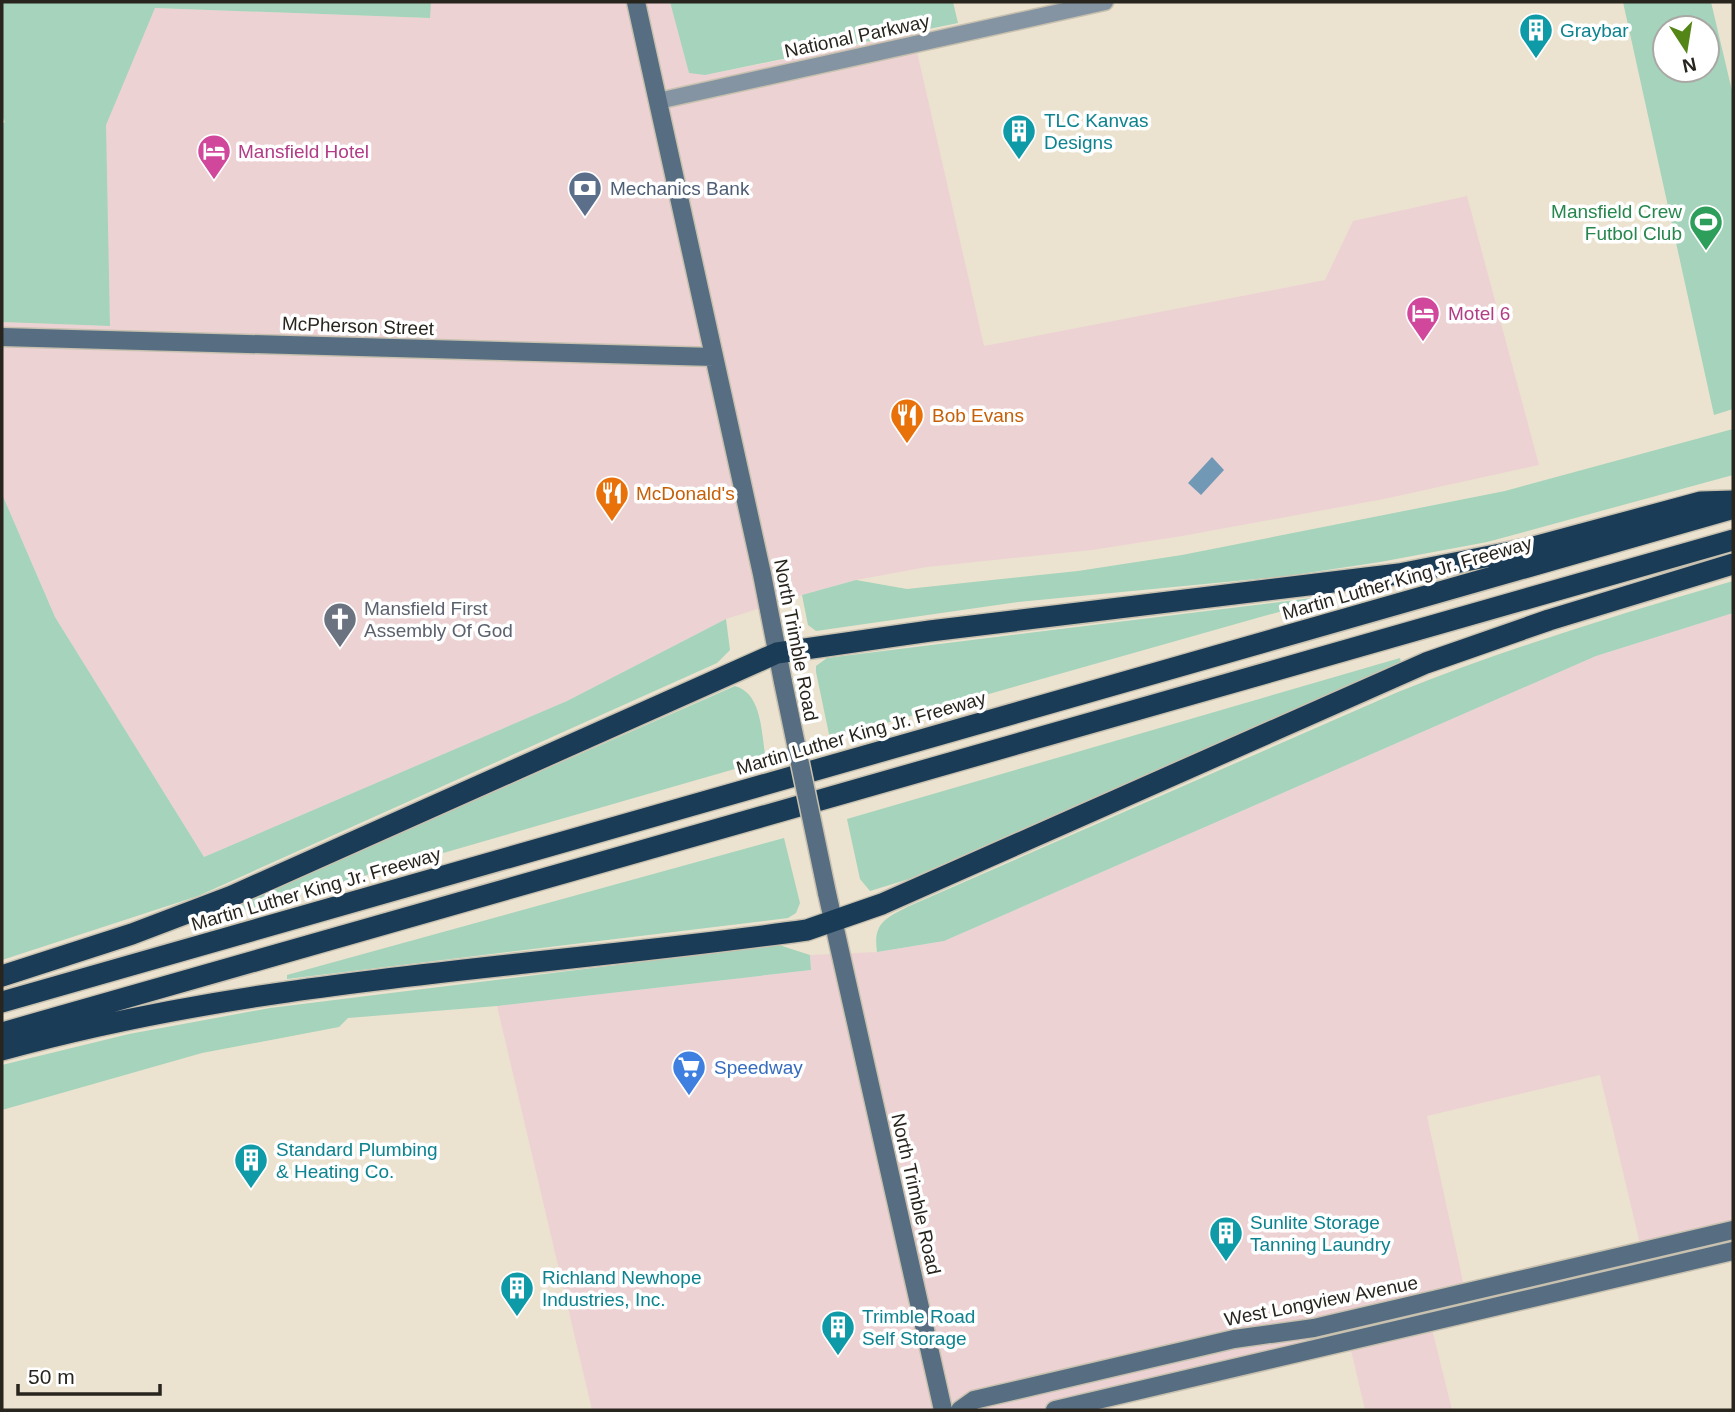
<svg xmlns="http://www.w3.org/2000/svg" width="1735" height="1412" font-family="Arial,sans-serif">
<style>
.commercial{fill:#edd2d4}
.green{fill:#a5d3bb;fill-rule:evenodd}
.water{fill:#7199b5}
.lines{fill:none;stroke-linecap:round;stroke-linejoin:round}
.street-casing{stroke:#c8c1af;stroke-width:19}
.secondary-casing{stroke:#c8c1af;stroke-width:21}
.highway-casing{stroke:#c8c1af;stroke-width:24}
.street{stroke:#8494a2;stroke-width:16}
.secondary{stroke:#576e82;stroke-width:18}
.highway{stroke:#1b3c57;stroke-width:21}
.secondary-bridge-casing{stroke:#c8c1af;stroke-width:21;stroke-linecap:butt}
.secondary-bridge{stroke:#576e82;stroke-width:18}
.labels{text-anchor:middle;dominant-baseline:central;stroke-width:7;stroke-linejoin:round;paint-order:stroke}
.culture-label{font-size:19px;fill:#0d838f;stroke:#fff;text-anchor:start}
.street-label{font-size:19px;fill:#28251e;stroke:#fff}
.hotel-label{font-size:19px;fill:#b23c85;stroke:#fff;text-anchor:start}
.service-label{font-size:19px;fill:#4e5e75;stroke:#fff;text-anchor:start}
.leisure-label{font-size:19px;fill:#27864d;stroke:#fff;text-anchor:end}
.food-label{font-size:19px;fill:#c56008;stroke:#fff;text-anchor:start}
.worship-label{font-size:19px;fill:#5b616d;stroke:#fff;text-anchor:start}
.shop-label{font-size:19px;fill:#366cbe;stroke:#fff;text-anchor:start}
</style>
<rect width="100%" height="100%" fill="#ebe3cf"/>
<path class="commercial" d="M 431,2 L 670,2 L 689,72 L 705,75 L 913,34 L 984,346 L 1325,280 L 1353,221 L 1467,196 L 1539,465 L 1384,499 L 1182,536 L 1092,550 L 927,567 L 856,580 L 802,595 L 726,619 L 567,701 L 204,857 L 55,617 L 2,494 L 2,322 L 110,326 L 105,125 L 155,8 L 429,18 Z
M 1733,613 L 1733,1223 L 1640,1244 L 1600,1075 L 1427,1116 L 1464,1286 L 1424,1296 L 1452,1410 L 1365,1410 L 1350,1346 L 1244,1375 L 1097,1410 L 592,1410 L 497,1006 L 811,970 L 810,955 L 877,952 L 944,941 L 1596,656 Z"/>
<path class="green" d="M 2,2 L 431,2 L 430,18 L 155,8 L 106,125 L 110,326 L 2,322 L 2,124 L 5,122 L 2,116 Z
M 670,2 L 953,2 L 958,23 L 705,75 L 689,73 Z
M 1623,2 L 1711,2 L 1733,95 L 1733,409 L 1714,415 ZM 1665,28 L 1707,28 L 1707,70 L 1665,70 Z
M 1733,429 L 1733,475 L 1487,542 L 1380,562 L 1287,576 L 1018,602 L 816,631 L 808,625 L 802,595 L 856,580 L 907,589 L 1078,571 L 1182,555 L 1505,491 Z
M 2,494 L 55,617 L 204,857 L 567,701 L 726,619 L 730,650 L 717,663 L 198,896 L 2,960 Z
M 1733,581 L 1733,613 L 1596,656 L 944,941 L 877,952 C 873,924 884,919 907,907 L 1398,692 C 1508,648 1620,614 1733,581 Z
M 1328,596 L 1328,598 L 830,739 L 816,672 L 816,666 L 827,658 Z
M 1400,658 L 1401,662 L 909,879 L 870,891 L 860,879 L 847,819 Z
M 735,686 C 763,694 761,734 766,760 L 231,914 L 229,908 Z
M 784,838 L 800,903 L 796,913 L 788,918 L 287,979 L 287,975 Z
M 779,945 L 810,955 L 811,970 L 497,1006 L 348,1018 L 339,1027 L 202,1053 L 2,1110 L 2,1065 L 129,1034 L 270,1008 Z"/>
<path class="water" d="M 1212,457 L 1224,470 L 1201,495 L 1188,483 Z"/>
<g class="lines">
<g class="street-casing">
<path id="street" d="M 658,101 L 1105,2"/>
</g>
<g class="secondary-casing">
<path id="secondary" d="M 636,2 L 762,574 L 783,682
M 2,337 L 714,357
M 827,893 L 943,1410
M 960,1410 L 974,1400 L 1234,1339 L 1314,1328 L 1733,1230
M 1055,1410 L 1733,1251"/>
</g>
<g class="highway-casing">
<path id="highway" d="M 2,976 L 132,934 L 232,896 L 777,653 L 930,631 L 1399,574 L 1526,549 L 1701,502 L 1733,501
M 2,1002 L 1731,509
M 2,1033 L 1733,540
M 2,1050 C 264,977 538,968 807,930 L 882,904 L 1426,663 L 1549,620 L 1733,564"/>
</g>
<use href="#street" class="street"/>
<use href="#secondary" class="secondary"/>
<use href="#highway" class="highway"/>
<g class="secondary-bridge-casing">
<path id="secondary-bridge" d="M 783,682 L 827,893"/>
</g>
<use href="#secondary-bridge" class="secondary-bridge"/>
</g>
<defs>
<g id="building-pin" transform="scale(1.75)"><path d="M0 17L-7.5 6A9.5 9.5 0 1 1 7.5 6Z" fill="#0f9aa8" stroke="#fff"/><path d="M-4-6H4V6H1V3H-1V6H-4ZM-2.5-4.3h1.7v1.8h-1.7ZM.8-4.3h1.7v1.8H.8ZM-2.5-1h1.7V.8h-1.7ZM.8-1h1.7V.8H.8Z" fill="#fff"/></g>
<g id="hotel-pin" transform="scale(1.75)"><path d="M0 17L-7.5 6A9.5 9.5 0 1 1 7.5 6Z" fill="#d1479c" stroke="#fff"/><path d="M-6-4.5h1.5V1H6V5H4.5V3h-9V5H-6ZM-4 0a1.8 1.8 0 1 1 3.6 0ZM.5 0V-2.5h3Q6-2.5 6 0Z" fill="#fff"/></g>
<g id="bank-pin" transform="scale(1.75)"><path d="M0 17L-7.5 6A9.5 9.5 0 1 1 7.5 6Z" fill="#5c6f8a" stroke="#fff"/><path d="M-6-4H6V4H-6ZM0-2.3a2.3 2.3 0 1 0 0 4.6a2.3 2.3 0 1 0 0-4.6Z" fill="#fff"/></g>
<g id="stadium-pin" transform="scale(1.75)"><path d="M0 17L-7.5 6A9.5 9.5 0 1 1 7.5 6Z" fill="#2e9e5b" stroke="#fff"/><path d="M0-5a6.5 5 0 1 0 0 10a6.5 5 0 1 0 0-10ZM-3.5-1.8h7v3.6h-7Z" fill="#fff"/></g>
<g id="restaurant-pin" transform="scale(1.75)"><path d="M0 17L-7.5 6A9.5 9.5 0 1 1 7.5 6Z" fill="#e8710a" stroke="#fff"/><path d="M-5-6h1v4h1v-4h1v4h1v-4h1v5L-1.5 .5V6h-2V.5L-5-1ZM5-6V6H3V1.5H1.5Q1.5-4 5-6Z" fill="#fff"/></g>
<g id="church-pin" transform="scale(1.75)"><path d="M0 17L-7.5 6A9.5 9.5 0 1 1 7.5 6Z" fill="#6b7280" stroke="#fff"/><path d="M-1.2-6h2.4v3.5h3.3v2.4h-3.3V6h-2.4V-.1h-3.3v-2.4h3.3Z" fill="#fff"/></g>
<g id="supermarket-pin" transform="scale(1.75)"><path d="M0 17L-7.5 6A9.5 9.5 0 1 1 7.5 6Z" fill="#3f7fe0" stroke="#fff"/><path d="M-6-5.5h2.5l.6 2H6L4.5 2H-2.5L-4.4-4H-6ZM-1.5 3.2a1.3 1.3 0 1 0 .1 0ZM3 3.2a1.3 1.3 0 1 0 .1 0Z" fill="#fff"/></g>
</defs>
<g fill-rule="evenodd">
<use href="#building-pin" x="1536" y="30"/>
<use href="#building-pin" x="1019" y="131"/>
<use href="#hotel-pin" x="214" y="151"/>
<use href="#bank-pin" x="585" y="188"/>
<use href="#stadium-pin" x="1706" y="222"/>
<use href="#hotel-pin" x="1423" y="313"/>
<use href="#restaurant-pin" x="907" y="415"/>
<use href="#restaurant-pin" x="612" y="493"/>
<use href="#church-pin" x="340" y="619"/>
<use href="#supermarket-pin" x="689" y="1067"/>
<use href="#building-pin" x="251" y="1160"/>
<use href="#building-pin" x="1226" y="1233"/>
<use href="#building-pin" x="517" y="1288"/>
<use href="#building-pin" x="838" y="1327"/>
</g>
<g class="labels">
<g class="culture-label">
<text x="1560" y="30">Graybar</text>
<text x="1044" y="120">TLC Kanvas<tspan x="1044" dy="22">Designs</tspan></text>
<text x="276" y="1149">Standard Plumbing<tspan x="276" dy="22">&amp; Heating Co.</tspan></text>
<text x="1250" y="1222">Sunlite Storage<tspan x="1250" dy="22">Tanning Laundry</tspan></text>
<text x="542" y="1277">Richland Newhope<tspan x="542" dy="22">Industries, Inc.</tspan></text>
<text x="862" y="1316">Trimble Road<tspan x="862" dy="22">Self Storage</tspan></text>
</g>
<g class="street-label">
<text transform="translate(857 36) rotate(-12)">National Parkway</text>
<text transform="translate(358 326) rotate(2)">McPherson Street</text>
<text transform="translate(1407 578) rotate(-16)">Martin Luther King Jr. Freeway</text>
<text transform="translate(796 640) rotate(79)">North Trimble Road</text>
<text transform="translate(861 733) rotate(-16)">Martin Luther King Jr. Freeway</text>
<text transform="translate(316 889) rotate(-16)">Martin Luther King Jr. Freeway</text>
<text transform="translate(916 1194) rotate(77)">North Trimble Road</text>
<text transform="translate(1321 1301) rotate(-11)">West Longview Avenue</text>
</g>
<g class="hotel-label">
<text x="238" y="151">Mansfield Hotel</text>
<text x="1448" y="313">Motel 6</text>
</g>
<g class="service-label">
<text x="610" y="188">Mechanics Bank</text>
</g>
<g class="leisure-label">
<text x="1682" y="211">Mansfield Crew<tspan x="1682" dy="22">Futbol Club</tspan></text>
</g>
<g class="food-label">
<text x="932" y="415">Bob Evans</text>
<text x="636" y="493">McDonald's</text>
</g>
<g class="worship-label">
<text x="364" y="608">Mansfield First<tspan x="364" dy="22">Assembly Of God</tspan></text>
</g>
<g class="shop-label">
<text x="714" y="1067">Speedway</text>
</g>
</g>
<rect width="1735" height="1412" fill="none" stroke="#28251e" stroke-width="7"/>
<g transform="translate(1686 49) rotate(168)"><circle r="33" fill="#ffffff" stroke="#a9a8a5" stroke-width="2"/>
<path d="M0-5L12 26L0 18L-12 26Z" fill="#548517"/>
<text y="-10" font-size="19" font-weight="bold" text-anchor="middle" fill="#28251e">N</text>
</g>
<path d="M18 1384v10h142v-10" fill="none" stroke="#28251e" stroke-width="3.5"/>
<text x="28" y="1384" font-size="21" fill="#28251e" stroke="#ffffff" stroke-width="5" paint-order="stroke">50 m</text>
</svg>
